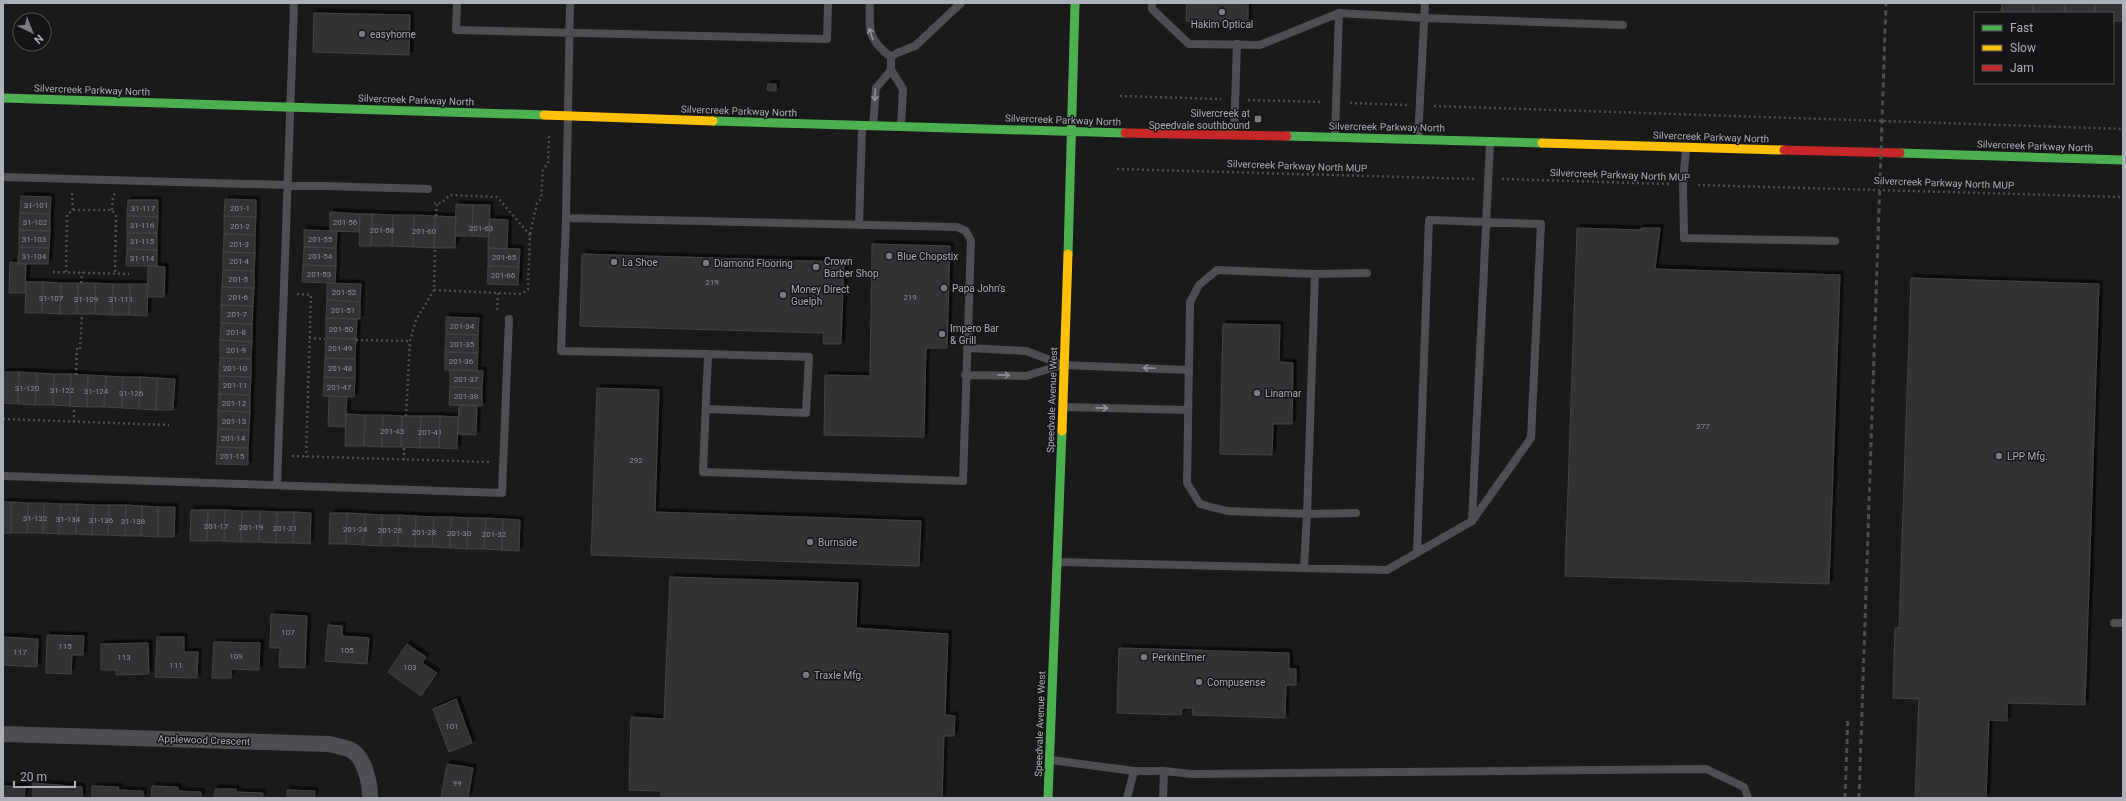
<svg xmlns="http://www.w3.org/2000/svg" width="2126" height="801" font-family="Roboto,sans-serif">
<style>
.building{fill:#333334;stroke:#424346;filter:url(#shadow)}
.lines{fill:none;stroke-linecap:round;stroke-linejoin:round}
.path{stroke:#505153;stroke-width:2.5;stroke-dasharray:2 3;stroke-linecap:butt}
.lane{stroke:#4e4f52;stroke-width:8}
.street{stroke:#4e4f52;stroke-width:16}
.fast{stroke:#4caf50;stroke-width:9}
.slow{stroke:#ffc107;stroke-width:9}
.jam{stroke:#c62828;stroke-width:9}
.rail{stroke:#4f5053;stroke-width:3;stroke-dasharray:5 4;stroke-linecap:butt}
.oneway{stroke:#90939a}
.poi-dot{fill:#797c81;stroke:#141416;stroke-width:1.5}
.labels{text-anchor:middle;dominant-baseline:central;stroke-width:3;stroke-linejoin:round;paint-order:stroke}
.number-label{font-size:8px;fill:#8e9198}
.poi-label{font-size:10px;fill:#acb0b9;stroke:#141416;text-anchor:start}
.street-label{font-size:10px;fill:#acb0b9;stroke:#141416}
</style>
<defs>
<filter id="shadow"><feDropShadow dx="3.5" dy="-3.5" stdDeviation="0" flood-color="#0009"/></filter>
</defs>
<rect width="100%" height="100%" fill="#1a1a1a"/>
<path class="building" d="M 1187,3 L 1248,3 L 1248,22 L 1186,21 Z
M 2002,3 L 2033,3 L 2033,13 L 2001,13 Z
M 2033,3 L 2065,3 L 2064,13 L 2033,13 Z
M 2065,3 L 2096,3 L 2095,13 L 2064,13 Z
M 2096,3 L 2123,3 L 2123,21 L 2113,21 L 2113,13 L 2095,13 Z
M 314,13 L 410,15 L 409,55 L 313,52 Z
M 768,84 L 776,84 L 776,91 L 767,90 Z
M 21,196 L 51,197 L 50,214 L 20,213 Z
M 225,199 L 256,200 L 256,217 L 224,216 Z
M 128,200 L 158,200 L 158,217 L 127,216 Z
M 456,204 L 473,205 L 472,236 L 455,236 Z
M 473,205 L 490,205 L 489,237 L 472,236 Z
M 330,212 L 360,214 L 359,232 L 330,231 Z
M 20,213 L 50,214 L 50,231 L 19,230 Z
M 360,214 L 372,214 L 371,246 L 359,246 Z
M 372,214 L 393,215 L 392,246 L 371,246 Z
M 393,215 L 414,215 L 413,247 L 392,246 Z
M 414,215 L 435,216 L 434,248 L 413,247 Z
M 127,216 L 158,217 L 157,233 L 127,233 Z
M 224,216 L 256,217 L 255,235 L 224,234 Z
M 435,216 L 456,217 L 455,248 L 434,248 Z
M 489,219 L 508,220 L 507,249 L 488,248 Z
M 1577,228 L 1641,230 L 1641,228 L 1660,228 L 1655,269 L 1840,275 L 1829,584 L 1565,576 Z
M 19,230 L 50,231 L 49,248 L 19,247 Z
M 304,230 L 337,231 L 336,248 L 304,247 Z
M 127,233 L 157,233 L 157,250 L 127,249 Z
M 224,234 L 255,235 L 255,253 L 223,252 Z
M 872,244 L 950,246 L 947,348 L 926,348 L 924,437 L 824,435 L 825,375 L 870,376 Z
M 19,247 L 49,248 L 48,264 L 18,264 Z
M 304,247 L 336,248 L 336,266 L 303,265 Z
M 488,248 L 520,249 L 519,267 L 488,266 Z
M 127,249 L 157,250 L 157,266 L 126,266 Z
M 223,252 L 255,253 L 254,271 L 223,270 Z
M 582,254 L 844,262 L 841,344 L 823,344 L 824,333 L 580,326 Z
M 10,262 L 26,264 L 25,293 L 9,293 Z
M 303,265 L 336,266 L 335,283 L 302,282 Z
M 148,266 L 165,267 L 164,297 L 147,297 Z
M 488,266 L 519,267 L 518,285 L 487,284 Z
M 223,270 L 254,271 L 254,288 L 222,287 Z
M 1911,278 L 2099,284 L 2085,705 L 2007,703 L 2007,721 L 1989,720 L 1986,798 L 1915,798 L 1919,699 L 1893,698 L 1895,628 L 1899,628 Z
M 26,282 L 43,282 L 42,313 L 25,313 Z
M 43,282 L 61,283 L 60,314 L 42,313 Z
M 61,283 L 78,283 L 77,314 L 60,314 Z
M 78,283 L 95,283 L 95,314 L 77,314 Z
M 95,283 L 113,284 L 112,315 L 95,314 Z
M 327,283 L 361,284 L 360,302 L 327,300 Z
M 113,284 L 130,284 L 129,315 L 112,315 Z
M 130,284 L 148,284 L 147,316 L 129,315 Z
M 222,287 L 254,288 L 253,306 L 221,305 Z
M 327,300 L 360,302 L 360,319 L 326,318 Z
M 221,305 L 253,306 L 252,324 L 221,323 Z
M 446,317 L 479,318 L 478,335 L 446,334 Z
M 326,318 L 357,319 L 356,339 L 326,338 Z
M 221,323 L 252,324 L 252,342 L 220,340 Z
M 1223,324 L 1280,325 L 1279,362 L 1293,363 L 1292,424 L 1273,424 L 1272,455 L 1220,454 Z
M 446,334 L 478,335 L 478,353 L 445,352 Z
M 326,338 L 356,339 L 355,359 L 325,358 Z
M 220,340 L 252,342 L 251,359 L 220,358 Z
M 445,352 L 478,353 L 477,370 L 445,370 Z
M 220,358 L 251,359 L 251,377 L 219,376 Z
M 325,358 L 355,359 L 355,378 L 324,377 Z
M 450,370 L 483,371 L 482,388 L 450,387 Z
M 3,372 L 19,372 L 18,404 L 3,403 Z
M 19,372 L 37,373 L 35,405 L 18,404 Z
M 37,373 L 54,374 L 53,405 L 35,405 Z
M 54,374 L 71,374 L 70,406 L 53,405 Z
M 71,374 L 88,375 L 87,407 L 70,406 Z
M 88,375 L 106,376 L 104,407 L 87,407 Z
M 106,376 L 123,377 L 122,408 L 104,407 Z
M 219,376 L 251,377 L 250,395 L 219,394 Z
M 123,377 L 140,377 L 139,409 L 122,408 Z
M 140,377 L 157,378 L 156,410 L 139,409 Z
M 324,377 L 355,378 L 354,397 L 323,396 Z
M 157,378 L 175,379 L 173,410 L 156,410 Z
M 450,387 L 482,388 L 482,406 L 449,405 Z
M 597,388 L 659,390 L 655,512 L 921,521 L 919,566 L 591,555 Z
M 219,394 L 250,395 L 250,412 L 218,411 Z
M 329,396 L 347,397 L 345,427 L 328,426 Z
M 459,405 L 477,405 L 476,435 L 458,434 Z
M 218,411 L 250,412 L 249,430 L 218,429 Z
M 346,414 L 365,415 L 364,446 L 345,446 Z
M 365,415 L 383,415 L 382,447 L 364,446 Z
M 383,415 L 402,416 L 401,447 L 382,447 Z
M 402,416 L 421,416 L 420,448 L 401,447 Z
M 421,416 L 440,416 L 439,448 L 420,448 Z
M 440,416 L 458,417 L 457,449 L 439,448 Z
M 218,429 L 249,430 L 248,448 L 217,447 Z
M 217,447 L 248,448 L 248,465 L 216,464 Z
M 3,502 L 11,502 L 11,533 L 3,533 Z
M 11,502 L 28,503 L 27,533 L 11,533 Z
M 28,503 L 44,503 L 43,533 L 27,533 Z
M 44,503 L 61,504 L 59,534 L 43,533 Z
M 61,504 L 77,504 L 76,534 L 59,534 Z
M 77,504 L 93,505 L 92,535 L 76,534 Z
M 93,505 L 109,505 L 108,535 L 92,535 Z
M 109,505 L 126,505 L 125,536 L 108,535 Z
M 126,505 L 142,506 L 141,536 L 125,536 Z
M 142,506 L 158,507 L 158,537 L 141,536 Z
M 158,507 L 175,507 L 174,537 L 158,537 Z
M 191,510 L 208,510 L 207,541 L 190,541 Z
M 208,510 L 225,510 L 224,541 L 207,541 Z
M 225,510 L 242,511 L 241,542 L 224,541 Z
M 242,511 L 260,511 L 259,542 L 241,542 Z
M 260,511 L 277,512 L 276,543 L 259,542 Z
M 277,512 L 294,512 L 293,543 L 276,543 Z
M 294,512 L 311,513 L 310,544 L 293,543 Z
M 330,513 L 347,513 L 346,544 L 329,544 Z
M 347,513 L 365,514 L 363,545 L 346,544 Z
M 365,514 L 382,515 L 381,546 L 363,545 Z
M 382,515 L 399,515 L 398,546 L 381,546 Z
M 399,515 L 416,516 L 415,547 L 398,546 Z
M 416,516 L 434,517 L 432,547 L 415,547 Z
M 434,517 L 451,517 L 450,548 L 432,547 Z
M 451,517 L 468,518 L 467,549 L 450,548 Z
M 468,518 L 486,518 L 484,549 L 467,549 Z
M 486,518 L 503,519 L 502,550 L 484,549 Z
M 503,519 L 520,520 L 519,551 L 502,550 Z
M 670,577 L 858,583 L 856,628 L 948,634 L 945,715 L 955,716 L 954,736 L 944,736 L 942,798 L 661,798 L 661,791 L 629,790 L 631,717 L 664,719 Z
M 271,614 L 307,616 L 305,668 L 279,667 L 280,648 L 270,648 Z
M 328,625 L 342,626 L 342,636 L 369,638 L 367,664 L 325,661 Z
M 47,635 L 84,636 L 83,655 L 72,655 L 71,674 L 46,673 Z
M 3,637 L 38,639 L 37,667 L 3,665 Z
M 157,637 L 184,637 L 184,652 L 198,652 L 197,678 L 155,677 Z
M 214,642 L 260,643 L 259,670 L 231,669 L 231,678 L 212,678 Z
M 148,643 L 149,674 L 116,675 L 116,670 L 101,670 L 101,644 Z
M 407,644 L 426,657 L 422,663 L 437,673 L 421,696 L 388,672 Z
M 1119,648 L 1289,653 L 1289,669 L 1296,669 L 1296,685 L 1286,685 L 1285,718 L 1192,715 L 1193,708 L 1182,708 L 1181,715 L 1117,713 Z
M 456,699 L 472,743 L 449,752 L 433,709 Z
M 447,764 L 473,768 L 468,798 L 441,798 Z
M 33,783 L 82,787 L 82,798 L 33,798 Z
M 3,786 L 25,787 L 24,798 L 3,798 Z
M 92,786 L 119,787 L 118,790 L 143,791 L 143,798 L 92,798 Z
M 152,786 L 178,787 L 178,791 L 201,792 L 201,798 L 151,798 Z
M 215,789 L 236,789 L 236,792 L 263,793 L 263,798 L 214,798 Z
M 287,790 L 315,791 L 314,798 L 287,798 Z"/>
<g class="lines">
<path class="path" d="M 1120,96 L 1221,99
M 1248,100 L 1323,102
M 1350,103 L 1407,105
M 1434,106 L 2123,129
M 1117,169 L 1475,179
M 1502,179 L 1669,184
M 1698,185 L 2123,197
M 72,193 L 73,210
M 112,210 L 113,197 L 115,193
M 436,216 L 437,203
M 530,234 L 537,203 L 541,199 L 543,170 L 548,163 L 549,135
M 53,272 L 129,274
M 66,272 L 67,215 L 73,210 L 112,210 L 116,216 L 115,273
M 81,283 L 82,272
M 434,290 L 521,294 L 528,290 L 530,235 L 497,197 L 450,195 L 441,203 L 434,203
M 297,294 L 311,295 L 306,457
M 497,310 L 498,293
M 309,338 L 325,339
M 356,340 L 410,341
M 76,375 L 77,349 L 80,350 L 82,314
M 406,416 L 410,341 L 416,320 L 434,290 L 435,248
M 3,419 L 169,425
M 74,422 L 74,406
M 292,456 L 489,462
M 404,460 L 404,447"/>
<path class="lane" d="M 457,3 L 456,30 L 827,39 L 828,3
M 870,3 C 869,30 868,40 891,57
M 1152,3 L 1152,9 L 1189,44 L 1260,45 L 1339,13 L 1425,18 L 1623,25
M 901,125 L 903,89 L 891,70 L 891,57 L 897,53 L 915,46 L 961,3
M 873,126 L 876,88 L 891,70
M 1234,135 L 1237,44
M 1335,136 L 1339,13
M 1418,138 L 1425,3
M 1686,148 L 1683,185 L 1684,238 L 1835,241
M 3,177 L 428,189
M 566,218 L 957,227 L 966,231 L 971,241 L 963,481 L 703,472 L 708,354 L 561,351 L 566,218 L 570,3
M 859,225 L 862,127
M 1217,270 L 1315,274 L 1307,514 L 1227,511 L 1200,504 L 1187,483 L 1190,302 L 1199,285 Z
M 1315,274 L 1367,273
M 967,348 L 1026,351 L 1064,365 L 1188,370
M 965,375 L 1026,376 L 1062,365
M 1064,407 L 1187,410
M 706,409 L 806,413 L 809,357 L 708,354
M 3,476 L 502,493 L 509,319
M 277,485 L 294,3
M 1472,521 L 1490,142
M 1058,562 L 1387,570 L 1472,521 L 1531,438 L 1541,224 L 1429,220 L 1417,553
M 1304,568 L 1307,514 L 1356,513
M 2114,623 L 2123,623
M 1051,760 L 1134,771 L 1164,771 L 1163,798
M 1164,771 L 1191,774 L 1706,769 L 1744,787 L 1748,798
M 1127,798 L 1134,771"/>
<path class="street" d="M 3,734 L 329,744 C 336,746 345,747 351,750 C 365,758 370,783 370,798"/>
<path class="fast" d="M 3,98 L 544,115
M 713,121 L 1125,133
M 1287,136 L 1542,143
M 1900,153 L 2123,160
M 1068,254 L 1075,3
M 1048,798 L 1062,431"/>
<path class="slow" d="M 544,115 L 713,121
M 1542,143 L 1784,150
M 1062,431 L 1068,254"/>
<path class="jam" d="M 1125,133 L 1287,136
M 1784,150 L 1900,153"/>
<path class="rail" d="M 1845,798 L 1848,717
M 1859,798 L 1886,3"/>
</g>
<defs><path id="oneway-shaft" d="M-6 0H5M1.5-3L5.5 0L1.5 3" fill="none" stroke-width="1.6" stroke-linecap="round" stroke-linejoin="round"/></defs>
<g class="oneway">
<use href="#oneway-shaft" transform="translate(871 34) rotate(-108)"/>
<use href="#oneway-shaft" transform="translate(875 95) rotate(93)"/>
<use href="#oneway-shaft" transform="translate(1149 368) rotate(-178)"/>
<use href="#oneway-shaft" transform="translate(1004 375) rotate(1)"/>
<use href="#oneway-shaft" transform="translate(1102 408) rotate(1)"/>
</g>
<g class="poi-dot">
<circle cx="1222" cy="12" r="4"/>
<circle cx="362" cy="34" r="4"/>
<rect x="1254" y="115" width="8" height="8" rx="2"/>
<circle cx="889" cy="256" r="4"/>
<circle cx="614" cy="262" r="4"/>
<circle cx="706" cy="263" r="4"/>
<circle cx="816" cy="267" r="4"/>
<circle cx="944" cy="288" r="4"/>
<circle cx="783" cy="295" r="4"/>
<circle cx="942" cy="334" r="4"/>
<circle cx="1257" cy="393" r="4"/>
<circle cx="1999" cy="456" r="4"/>
<circle cx="810" cy="542" r="4"/>
<circle cx="1144" cy="657" r="4"/>
<circle cx="806" cy="675" r="4"/>
<circle cx="1199" cy="682" r="4"/>
</g>
<g class="labels">
<g class="number-label">
<text x="36" y="205">31-101</text>
<text x="143" y="208">31-117</text>
<text x="240" y="208">201-1</text>
<text x="35" y="222">31-102</text>
<text x="345" y="222">201-56</text>
<text x="142" y="225">31-116</text>
<text x="240" y="226">201-2</text>
<text x="481" y="228">201-63</text>
<text x="382" y="230">201-58</text>
<text x="424" y="231">201-60</text>
<text x="34" y="239">31-103</text>
<text x="320" y="239">201-55</text>
<text x="142" y="241">31-115</text>
<text x="239" y="244">201-3</text>
<text x="34" y="256">31-104</text>
<text x="320" y="256">201-54</text>
<text x="504" y="257">201-65</text>
<text x="142" y="258">31-114</text>
<text x="239" y="261">201-4</text>
<text x="319" y="274">201-53</text>
<text x="503" y="275">201-66</text>
<text x="238" y="279">201-5</text>
<text x="712" y="282">219</text>
<text x="344" y="292">201-52</text>
<text x="238" y="297">201-6</text>
<text x="910" y="297">219</text>
<text x="51" y="298">31-107</text>
<text x="86" y="299">31-109</text>
<text x="121" y="299">31-111</text>
<text x="343" y="310">201-51</text>
<text x="237" y="314">201-7</text>
<text x="462" y="326">201-34</text>
<text x="341" y="329">201-50</text>
<text x="236" y="332">201-8</text>
<text x="462" y="344">201-35</text>
<text x="340" y="348">201-49</text>
<text x="236" y="350">201-9</text>
<text x="461" y="361">201-36</text>
<text x="235" y="368">201-10</text>
<text x="340" y="368">201-48</text>
<text x="466" y="379">201-37</text>
<text x="235" y="385">201-11</text>
<text x="339" y="387">201-47</text>
<text x="27" y="388">31-120</text>
<text x="62" y="390">31-122</text>
<text x="96" y="391">31-124</text>
<text x="131" y="393">31-126</text>
<text x="466" y="396">201-38</text>
<text x="234" y="403">201-12</text>
<text x="234" y="421">201-13</text>
<text x="1703" y="426">277</text>
<text x="392" y="431">201-43</text>
<text x="430" y="432">201-41</text>
<text x="233" y="438">201-14</text>
<text x="232" y="456">201-15</text>
<text x="636" y="460">292</text>
<text x="35" y="518">31-132</text>
<text x="68" y="519">31-134</text>
<text x="101" y="520">31-136</text>
<text x="133" y="521">31-138</text>
<text x="216" y="526">201-17</text>
<text x="251" y="527">201-19</text>
<text x="285" y="528">201-21</text>
<text x="355" y="529">201-24</text>
<text x="390" y="530">201-26</text>
<text x="424" y="532">201-28</text>
<text x="459" y="533">201-30</text>
<text x="494" y="534">201-32</text>
<text x="288" y="632">107</text>
<text x="65" y="646">115</text>
<text x="347" y="650">105</text>
<text x="20" y="652">117</text>
<text x="236" y="656">109</text>
<text x="124" y="657">113</text>
<text x="176" y="665">111</text>
<text x="410" y="667">103</text>
<text x="452" y="726">101</text>
<text x="457" y="783">99</text>
</g>
<g class="poi-label">
<text x="1222" y="24" text-anchor="middle">Hakim Optical</text>
<text x="370" y="34">easyhome</text>
<text x="1250" y="113" text-anchor="end">Silvercreek at<tspan x="1250" dy="12">Speedvale southbound</tspan></text>
<text x="897" y="256">Blue Chopstix</text>
<text x="824" y="261">Crown<tspan x="824" dy="12">Barber Shop</tspan></text>
<text x="622" y="262">La Shoe</text>
<text x="714" y="263">Diamond Flooring</text>
<text x="952" y="288">Papa John's</text>
<text x="791" y="289">Money Direct<tspan x="791" dy="12">Guelph</tspan></text>
<text x="950" y="328">Impero Bar<tspan x="950" dy="12">&amp; Grill</tspan></text>
<text x="1265" y="393">Linamar</text>
<text x="2007" y="456">LPP Mfg.</text>
<text x="818" y="542">Burnside</text>
<text x="1152" y="657">PerkinElmer</text>
<text x="814" y="675">Traxle Mfg.</text>
<text x="1207" y="682">Compusense</text>
</g>
<g class="street-label">
<text transform="translate(92 90) rotate(2)">Silvercreek Parkway North</text>
<text transform="translate(416 100) rotate(2)">Silvercreek Parkway North</text>
<text transform="translate(739 111) rotate(2)">Silvercreek Parkway North</text>
<text transform="translate(1063 120) rotate(2)">Silvercreek Parkway North</text>
<text transform="translate(1387 127) rotate(1)">Silvercreek Parkway North</text>
<text transform="translate(1711 137) rotate(2)">Silvercreek Parkway North</text>
<text transform="translate(2035 146) rotate(2)">Silvercreek Parkway North</text>
<text transform="translate(1297 166) rotate(2)">Silvercreek Parkway North MUP</text>
<text transform="translate(1620 175) rotate(2)">Silvercreek Parkway North MUP</text>
<text transform="translate(1944 183) rotate(2)">Silvercreek Parkway North MUP</text>
<text transform="translate(1052 400) rotate(-88)">Speedvale Avenue West</text>
<text transform="translate(1040 724) rotate(-88)">Speedvale Avenue West</text>
<text transform="translate(204 740) rotate(2)">Applewood Crescent</text>
</g>
</g>
<rect width="2126" height="801" fill="none" stroke="#acb0b9" stroke-width="8"/>
<rect x="1974" y="12" width="140" height="72" fill="#141416" stroke="#515257"/>
<rect x="1982" y="25" width="20" height="6" fill="#4caf50" stroke="#515257"/>
<text x="2010" y="32" font-size="12" fill="#acb0b9">Fast</text>
<rect x="1982" y="45" width="20" height="6" fill="#ffc107" stroke="#515257"/>
<text x="2010" y="52" font-size="12" fill="#acb0b9">Slow</text>
<rect x="1982" y="65" width="20" height="6" fill="#c62828" stroke="#515257"/>
<text x="2010" y="72" font-size="12" fill="#acb0b9">Jam</text>
<g transform="translate(32 32) rotate(137)"><circle r="19" fill="#141416" stroke="#515257"/>
<path d="M0-3L7 15L0 10L-7 15Z" fill="#797c81"/>
<text y="-6" font-size="11" font-weight="bold" text-anchor="middle" fill="#acb0b9">N</text>
</g>
<path d="M14 781v6h61v-6" fill="none" stroke="#acb0b9" stroke-width="2"/>
<text x="20" y="781" font-size="12" fill="#acb0b9" stroke="#141416" stroke-width="3" paint-order="stroke">20 m</text>
</svg>
